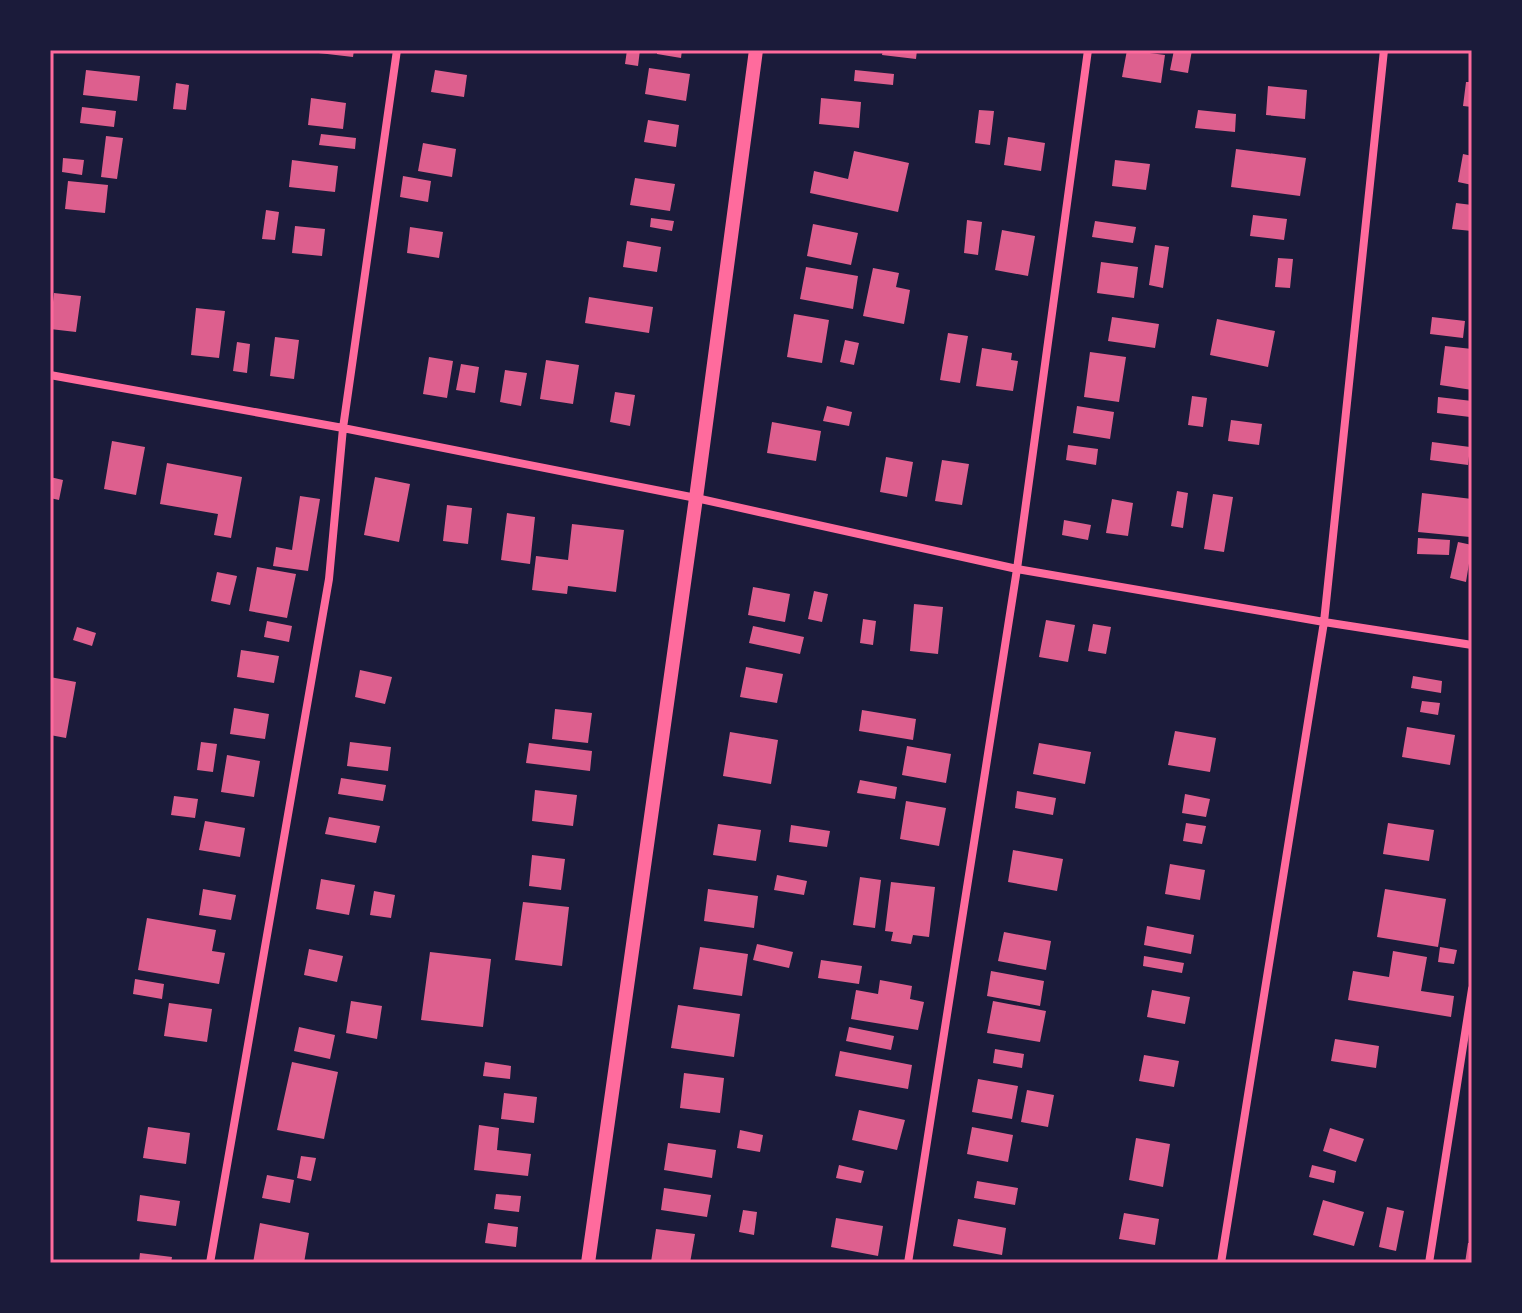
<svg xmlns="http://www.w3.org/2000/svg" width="1522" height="1313" font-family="'Open Sans',sans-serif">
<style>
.building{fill:#dd5f8e}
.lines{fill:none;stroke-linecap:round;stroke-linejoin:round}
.minor{stroke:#ff6b9d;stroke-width:8}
.tertiary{stroke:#ff6b9d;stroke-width:14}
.neatline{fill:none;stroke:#ff6b9d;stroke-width:3}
</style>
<rect width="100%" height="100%" fill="#1b1b3a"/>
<path class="building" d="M 310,50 L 354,50 L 353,57 L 310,52 Z
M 627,50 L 640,50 L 638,66 L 625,64 Z
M 657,50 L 682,50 L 681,58 L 657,54 Z
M 883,50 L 917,50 L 916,59 L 882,55 Z
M 1127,50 L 1165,55 L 1161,83 L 1122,77 Z
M 1174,50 L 1192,50 L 1188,73 L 1170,70 Z
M 649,68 L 690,74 L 686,101 L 645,94 Z
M 86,70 L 140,76 L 137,101 L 83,95 Z
M 435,70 L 467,75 L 464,97 L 431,92 Z
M 855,70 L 894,74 L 893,85 L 854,81 Z
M 1466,82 L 1472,82 L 1472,107 L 1463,106 Z
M 176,83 L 189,85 L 186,110 L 173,109 Z
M 1268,86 L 1307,90 L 1305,119 L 1266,115 Z
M 311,98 L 346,103 L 343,129 L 308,125 Z
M 821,98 L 861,102 L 859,128 L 819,124 Z
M 82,107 L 116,111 L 114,127 L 80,123 Z
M 979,110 L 994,111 L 990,145 L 975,143 Z
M 1198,110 L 1236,114 L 1235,132 L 1195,128 Z
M 648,120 L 679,125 L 676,147 L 644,142 Z
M 321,134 L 356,138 L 355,149 L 319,145 Z
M 106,136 L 123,138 L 117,179 L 101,177 Z
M 1008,137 L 1045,143 L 1041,171 L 1004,165 Z
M 423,143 L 456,149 L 452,177 L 418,171 Z
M 1236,149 L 1306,158 L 1300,196 L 1231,187 Z
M 854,151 L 909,163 L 898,212 L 810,193 L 814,171 L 848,179 Z
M 1463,154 L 1472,156 L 1472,185 L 1458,182 Z
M 63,158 L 84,160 L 82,175 L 62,172 Z
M 292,160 L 338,166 L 335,192 L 289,187 Z
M 1115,160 L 1150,164 L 1146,190 L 1112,186 Z
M 403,176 L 431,181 L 428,202 L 400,197 Z
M 635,178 L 675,184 L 670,211 L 630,205 Z
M 68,181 L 108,185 L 105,213 L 65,209 Z
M 1456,203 L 1472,205 L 1472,231 L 1452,229 Z
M 266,210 L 279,212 L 275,240 L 262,239 Z
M 1253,215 L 1287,219 L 1284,240 L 1250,236 Z
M 651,218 L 674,221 L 672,231 L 650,227 Z
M 967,220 L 982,222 L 978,255 L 964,253 Z
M 1095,221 L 1136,227 L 1133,243 L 1092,237 Z
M 813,224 L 858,233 L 851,265 L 807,256 Z
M 295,226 L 325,229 L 322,256 L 292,253 Z
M 410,227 L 443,232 L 439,258 L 407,253 Z
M 1002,230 L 1035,236 L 1028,276 L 995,270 Z
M 627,241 L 661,247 L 657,272 L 623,267 Z
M 1155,245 L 1169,247 L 1163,288 L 1149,285 Z
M 1278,258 L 1293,259 L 1290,288 L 1275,287 Z
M 1101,262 L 1138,267 L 1134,298 L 1097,293 Z
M 806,267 L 858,276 L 853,309 L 800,299 Z
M 873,268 L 899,273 L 896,287 L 910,290 L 904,324 L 863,316 Z
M 54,293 L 81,296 L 76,332 L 50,329 Z
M 589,297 L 653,307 L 649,333 L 585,323 Z
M 196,308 L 225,311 L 219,358 L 191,355 Z
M 794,314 L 829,320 L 822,363 L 787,357 Z
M 1112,317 L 1159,324 L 1155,348 L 1108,341 Z
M 1432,317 L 1465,321 L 1463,338 L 1430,334 Z
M 1217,319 L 1275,331 L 1268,367 L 1210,355 Z
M 948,333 L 968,336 L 960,383 L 940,380 Z
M 275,337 L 299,340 L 294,379 L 270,376 Z
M 845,340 L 859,343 L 854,365 L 840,362 Z
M 237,342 L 250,344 L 247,373 L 233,371 Z
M 1445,346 L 1472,349 L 1472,390 L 1440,385 Z
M 982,348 L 1012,353 L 1011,360 L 1018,361 L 1013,391 L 976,386 Z
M 1090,352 L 1126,357 L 1119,402 L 1084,397 Z
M 429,357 L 453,361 L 447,398 L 423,394 Z
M 546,360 L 579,365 L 573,404 L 540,399 Z
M 461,364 L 479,367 L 475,393 L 456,390 Z
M 505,370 L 527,373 L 521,406 L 500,402 Z
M 615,392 L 635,395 L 630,426 L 610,422 Z
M 1192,396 L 1207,398 L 1203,427 L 1188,425 Z
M 1438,397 L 1472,401 L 1470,417 L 1437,413 Z
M 827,406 L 852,412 L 849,426 L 823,421 Z
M 1077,406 L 1114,412 L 1110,439 L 1073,433 Z
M 1231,420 L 1262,424 L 1259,445 L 1228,441 Z
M 772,422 L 821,431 L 816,461 L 767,453 Z
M 112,441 L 145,447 L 136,495 L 104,489 Z
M 1432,442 L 1470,447 L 1468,465 L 1430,460 Z
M 1068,445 L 1098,449 L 1096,465 L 1066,460 Z
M 886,457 L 913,462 L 907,497 L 880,492 Z
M 942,460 L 969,464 L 962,505 L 935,501 Z
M 167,463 L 242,477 L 231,538 L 214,535 L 218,514 L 160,504 Z
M 50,477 L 63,480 L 59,500 L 50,498 Z
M 375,477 L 410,484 L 399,542 L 364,535 Z
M 1177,491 L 1188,493 L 1183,528 L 1171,526 Z
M 1422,493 L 1472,499 L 1470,537 L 1418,532 Z
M 1213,494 L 1233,497 L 1224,552 L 1204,549 Z
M 300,496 L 320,499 L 308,571 L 273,566 L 276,547 L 292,550 Z
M 1112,499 L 1133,503 L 1128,536 L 1106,533 Z
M 447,505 L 472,508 L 468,544 L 443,541 Z
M 507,513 L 535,517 L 530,564 L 501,560 Z
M 1064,520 L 1091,525 L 1088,540 L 1062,535 Z
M 572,524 L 624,530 L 616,592 L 568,586 L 567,594 L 532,590 L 536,556 L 568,560 Z
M 1418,538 L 1450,540 L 1449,555 L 1417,554 Z
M 1458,542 L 1472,545 L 1466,582 L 1450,578 Z
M 257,567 L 296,574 L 287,618 L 249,611 Z
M 217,572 L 237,576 L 230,605 L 211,601 Z
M 753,587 L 790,594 L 785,622 L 748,615 Z
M 814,591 L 828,594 L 822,622 L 808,619 Z
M 914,604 L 943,607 L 938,654 L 910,651 Z
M 863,619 L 876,621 L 873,645 L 860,643 Z
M 1046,620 L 1075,625 L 1068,662 L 1039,657 Z
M 267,621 L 292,626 L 289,642 L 264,637 Z
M 1093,624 L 1111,627 L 1106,654 L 1088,651 Z
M 753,626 L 804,637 L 800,654 L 749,643 Z
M 77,627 L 96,633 L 92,646 L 73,640 Z
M 241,650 L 279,656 L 274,683 L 237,677 Z
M 746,667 L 783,674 L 777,703 L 740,697 Z
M 360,670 L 392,677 L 385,704 L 355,697 Z
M 1413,676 L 1442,681 L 1441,693 L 1411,688 Z
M 50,677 L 76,682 L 66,738 L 50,735 Z
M 1422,701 L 1440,703 L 1438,715 L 1420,712 Z
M 234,708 L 269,714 L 265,739 L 230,734 Z
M 555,709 L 592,713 L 588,743 L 552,739 Z
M 862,710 L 916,719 L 913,740 L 859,731 Z
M 1407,727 L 1455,735 L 1450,765 L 1402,757 Z
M 1175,731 L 1216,738 L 1210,772 L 1168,765 Z
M 730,732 L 778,740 L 771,784 L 723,776 Z
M 201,742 L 217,744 L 213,772 L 197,770 Z
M 350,742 L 391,747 L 388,771 L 347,766 Z
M 529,743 L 592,751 L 590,771 L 526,763 Z
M 1039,743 L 1091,752 L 1085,784 L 1033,774 Z
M 907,746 L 951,754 L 946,783 L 902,775 Z
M 227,755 L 260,761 L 254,797 L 221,792 Z
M 341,778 L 386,785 L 383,801 L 338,794 Z
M 860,780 L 897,787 L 895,799 L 857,793 Z
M 535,790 L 577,795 L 573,826 L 532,821 Z
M 1017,791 L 1056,798 L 1053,815 L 1015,808 Z
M 1185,794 L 1210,799 L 1206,817 L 1182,813 Z
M 174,796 L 198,799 L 195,818 L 171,815 Z
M 906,801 L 946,808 L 939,846 L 900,839 Z
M 329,817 L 380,826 L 376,843 L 325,834 Z
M 205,821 L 245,828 L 240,857 L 199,850 Z
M 1186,823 L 1206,826 L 1202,844 L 1183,841 Z
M 1388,823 L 1434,830 L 1429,861 L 1383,854 Z
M 718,824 L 761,830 L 756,861 L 713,855 Z
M 791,825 L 830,831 L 827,847 L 789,842 Z
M 1013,850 L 1063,859 L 1057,891 L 1008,882 Z
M 532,855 L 565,859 L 561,890 L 529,886 Z
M 1170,864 L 1205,870 L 1200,900 L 1165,894 Z
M 777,875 L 807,881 L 804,895 L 774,890 Z
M 860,877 L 881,880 L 875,928 L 853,925 Z
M 321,879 L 355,885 L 349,915 L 316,909 Z
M 891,882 L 935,887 L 929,937 L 913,935 L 911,944 L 891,941 L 893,932 L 885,931 Z
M 203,889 L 236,895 L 231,920 L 199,915 Z
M 708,889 L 758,896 L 754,928 L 704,921 Z
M 1385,889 L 1446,899 L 1438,947 L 1377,937 Z
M 374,891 L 395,895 L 391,918 L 370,915 Z
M 523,902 L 569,907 L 562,966 L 515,960 Z
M 147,918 L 216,930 L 212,951 L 225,953 L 219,984 L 138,970 Z
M 1147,926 L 1194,935 L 1191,954 L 1144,945 Z
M 1004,932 L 1051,941 L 1046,970 L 998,961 Z
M 757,944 L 793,952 L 789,968 L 753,960 Z
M 700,947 L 748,954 L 742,996 L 693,989 Z
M 1440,947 L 1457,950 L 1454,964 L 1438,962 Z
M 309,949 L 343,956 L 337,982 L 304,975 Z
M 1393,951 L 1427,957 L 1421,991 L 1454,996 L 1451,1017 L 1348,1000 L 1353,971 L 1389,977 Z
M 430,952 L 491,959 L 483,1027 L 421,1020 Z
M 1144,956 L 1184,963 L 1182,973 L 1143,966 Z
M 821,960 L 862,966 L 859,984 L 818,978 Z
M 991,971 L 1044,981 L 1040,1006 L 987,996 Z
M 135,979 L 164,984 L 162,999 L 133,994 Z
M 880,980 L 912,986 L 910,999 L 924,1002 L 918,1030 L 851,1019 L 856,990 L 878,994 Z
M 1152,990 L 1190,997 L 1185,1024 L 1147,1017 Z
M 351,1001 L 382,1006 L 377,1039 L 346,1033 Z
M 993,1001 L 1046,1011 L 1040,1042 L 987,1033 Z
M 169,1003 L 212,1009 L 207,1042 L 164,1036 Z
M 678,1005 L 740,1014 L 734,1057 L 671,1048 Z
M 299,1027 L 335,1035 L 330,1059 L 294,1051 Z
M 849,1027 L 894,1036 L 891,1050 L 846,1041 Z
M 1335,1039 L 1379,1046 L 1376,1068 L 1331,1061 Z
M 995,1049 L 1024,1054 L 1022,1068 L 993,1063 Z
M 840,1051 L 912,1065 L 908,1089 L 835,1076 Z
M 1144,1055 L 1179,1061 L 1174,1087 L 1139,1081 Z
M 292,1062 L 338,1072 L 324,1139 L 277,1130 Z
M 485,1062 L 511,1066 L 510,1079 L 483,1076 Z
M 684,1073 L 724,1078 L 720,1113 L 680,1108 Z
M 978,1079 L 1018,1086 L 1012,1119 L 972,1112 Z
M 1027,1090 L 1054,1095 L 1048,1127 L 1021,1122 Z
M 504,1093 L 537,1097 L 534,1123 L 501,1119 Z
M 859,1110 L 905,1120 L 897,1150 L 852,1140 Z
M 479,1125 L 499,1128 L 497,1150 L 531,1154 L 528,1176 L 474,1170 Z
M 148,1127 L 190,1133 L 186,1164 L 143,1158 Z
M 972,1127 L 1013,1135 L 1008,1162 L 967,1154 Z
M 1330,1128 L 1364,1139 L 1356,1162 L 1323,1151 Z
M 740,1130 L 763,1135 L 760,1152 L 737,1148 Z
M 1136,1138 L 1170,1144 L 1163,1187 L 1129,1180 Z
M 668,1143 L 716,1150 L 712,1178 L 664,1170 Z
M 301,1156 L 316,1158 L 311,1181 L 297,1178 Z
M 839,1165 L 864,1171 L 861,1183 L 836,1178 Z
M 1312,1165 L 1336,1171 L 1334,1183 L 1309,1177 Z
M 267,1175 L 294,1180 L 290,1203 L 262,1198 Z
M 977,1181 L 1018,1188 L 1015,1205 L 974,1198 Z
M 664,1188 L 711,1195 L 707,1217 L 661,1210 Z
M 496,1194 L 521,1196 L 519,1212 L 494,1209 Z
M 140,1195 L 180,1201 L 176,1226 L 137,1221 Z
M 1323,1200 L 1364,1212 L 1354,1246 L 1313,1235 Z
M 1387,1207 L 1404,1211 L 1396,1251 L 1379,1247 Z
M 743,1210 L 757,1212 L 754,1235 L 739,1232 Z
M 1124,1213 L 1159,1219 L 1155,1245 L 1119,1239 Z
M 836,1218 L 883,1226 L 878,1256 L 831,1247 Z
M 958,1219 L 1006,1228 L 1002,1255 L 953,1246 Z
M 260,1223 L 309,1233 L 304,1263 L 253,1263 Z
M 488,1223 L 518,1227 L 516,1247 L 485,1243 Z
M 656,1229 L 695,1234 L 690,1263 L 651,1262 Z
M 1468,1243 L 1472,1243 L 1472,1263 L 1465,1263 Z
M 140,1253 L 172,1257 L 171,1263 L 139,1263 Z"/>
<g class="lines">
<path class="minor" d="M 50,375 L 343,428 L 696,498 L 1017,569 L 1324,622 L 1472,645
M 210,1263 L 329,579 L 343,428 L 397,50
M 908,1263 L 1017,569 L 1088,50
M 1221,1263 L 1324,622 L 1384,50
M 1429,1263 L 1472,989"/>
<path class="tertiary" d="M 588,1263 L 696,498 L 756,50"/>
</g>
<rect width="1522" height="1313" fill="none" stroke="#1b1b3a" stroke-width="104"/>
<rect x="52" y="52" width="1418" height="1209" class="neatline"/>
</svg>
